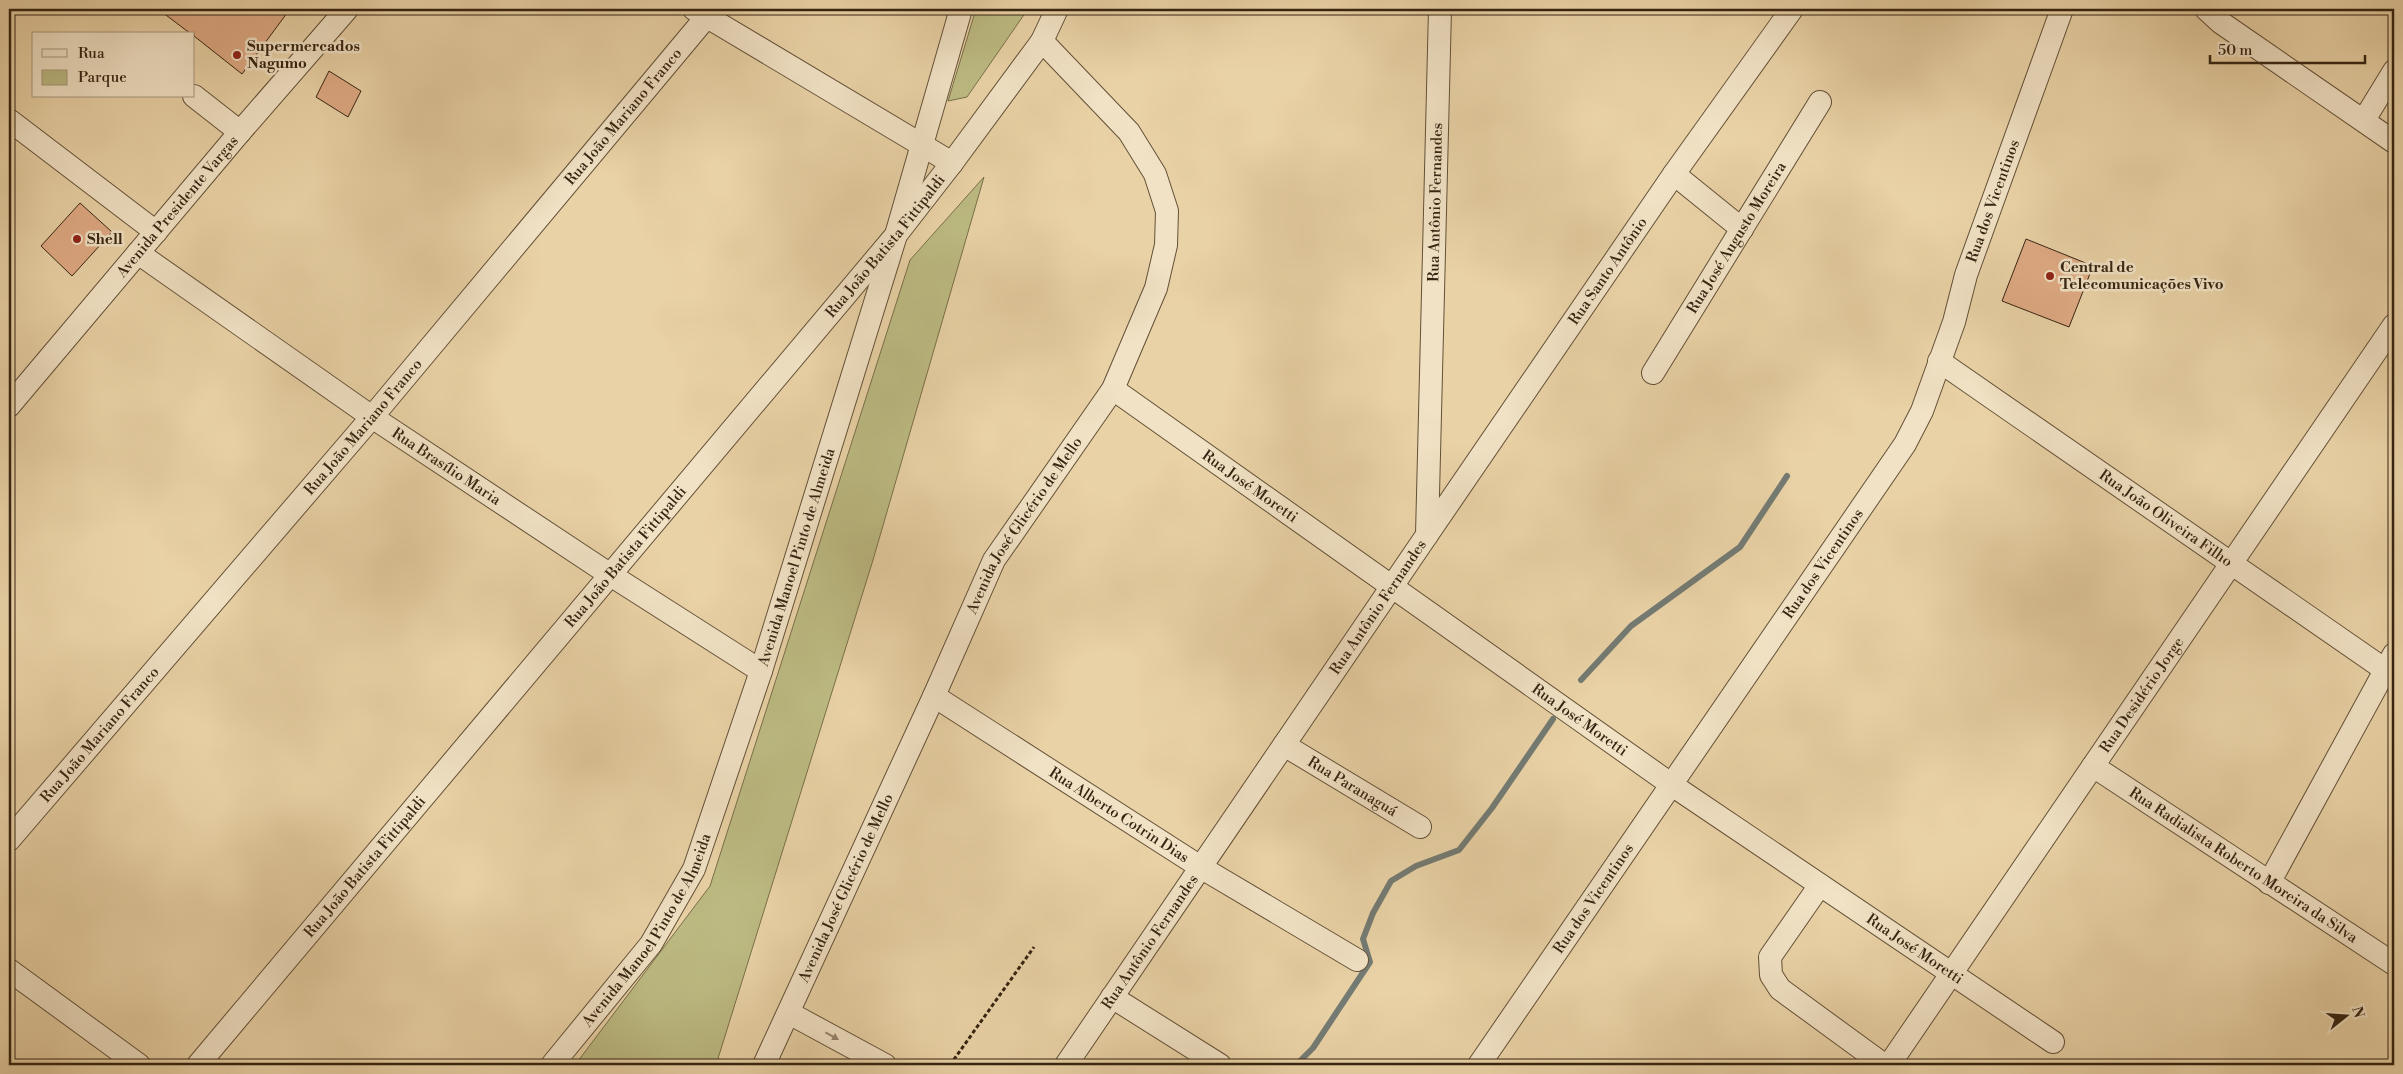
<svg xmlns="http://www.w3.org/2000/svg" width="2403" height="1074" font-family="'Libre Bodoni',serif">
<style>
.green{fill:#bcba82;stroke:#796f4a}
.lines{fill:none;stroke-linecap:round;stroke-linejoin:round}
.stream{stroke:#747b73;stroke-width:6}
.building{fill:#dfaa84;stroke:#362412}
.minor-casing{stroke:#635037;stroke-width:24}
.path{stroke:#362412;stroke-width:3;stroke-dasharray:4 2.5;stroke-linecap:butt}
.minor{stroke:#f1e2c5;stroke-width:22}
.oneway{fill:#94836c}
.poi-dot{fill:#8f2418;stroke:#f1e2c5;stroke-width:2}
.labels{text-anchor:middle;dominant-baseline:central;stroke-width:5;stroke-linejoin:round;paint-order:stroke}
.poi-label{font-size:15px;font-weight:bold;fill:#362412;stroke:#f1e2c5;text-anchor:start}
.street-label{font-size:15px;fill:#362412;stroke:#f1e2c5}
</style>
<rect width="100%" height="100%" fill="#e9d2a6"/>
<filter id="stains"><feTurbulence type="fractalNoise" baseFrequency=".004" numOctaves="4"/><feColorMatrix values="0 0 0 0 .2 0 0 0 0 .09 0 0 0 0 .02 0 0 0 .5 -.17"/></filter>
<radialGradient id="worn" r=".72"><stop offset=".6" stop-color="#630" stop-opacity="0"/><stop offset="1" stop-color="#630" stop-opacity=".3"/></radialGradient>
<path class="green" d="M 976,9 L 1028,9 L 967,97 L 948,101 Z
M 984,177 L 873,560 L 716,1065 L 575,1065 L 710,886 L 910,260 Z"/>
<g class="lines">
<path class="stream" d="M 1581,680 L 1631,626 L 1740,547 L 1787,476
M 1296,1065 L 1313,1048 L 1370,962 L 1363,939 L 1373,913 L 1391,881 L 1416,866 L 1459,850 L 1492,808 L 1553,719"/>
</g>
<path class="building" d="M 158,9 L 290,9 L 242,74 L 194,36 L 194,34 L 191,34 Z
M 329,71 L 361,91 L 348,117 L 316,97 Z
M 80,203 L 112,232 L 72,276 L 41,246 Z
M 2026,239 L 2093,266 L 2069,327 L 2002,301 Z"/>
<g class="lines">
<g class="minor-casing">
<g id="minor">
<path d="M 694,9 L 952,163"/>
<path d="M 2206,9 L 2220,22 L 2394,142"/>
<path d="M 194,96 L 240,132"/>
<path d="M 9,120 L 156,232"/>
<path d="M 2364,120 L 2394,71"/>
<path d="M 1674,174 L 1742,229"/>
<path id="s1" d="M 138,253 L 372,417 L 609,574 L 761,671"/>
<path id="s2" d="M 1939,361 L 2394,676"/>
<path id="s3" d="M 1653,373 L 1820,102"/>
<path id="s4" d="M 1113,389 L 1672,785 L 2053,1042"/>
<path id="s5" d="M 9,406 L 240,132 L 347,9"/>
<path id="s6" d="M 1427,535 L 1674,174 L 1792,9"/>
<path id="s7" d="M 934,696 L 1202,868 L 1357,960"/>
<path id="s8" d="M 1284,745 L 1420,827"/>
<path id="s9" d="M 2093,766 L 2394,964"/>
<path id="s10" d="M 9,840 L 372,417 L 713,9"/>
<path d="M 2269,883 L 2394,654"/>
<path d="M 1820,885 L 1770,957 L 1771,975 L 1780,989 L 1884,1065"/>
<path d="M 9,970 L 139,1065"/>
<path d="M 1112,997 L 1220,1065"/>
<path d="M 789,1013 L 885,1065"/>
<path id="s11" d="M 198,1065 L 896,235 L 952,163 L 1042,41 L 1057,9"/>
<path id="s12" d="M 552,1065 L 651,944 L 694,869 L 761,671 L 896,235 L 961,9"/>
<path id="s13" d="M 764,1065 L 934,696 L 994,560 L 1113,389 L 1156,288 L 1166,245 L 1167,211 L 1155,174 L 1129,132 L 1042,41"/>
<path id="s14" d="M 1066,1065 L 1427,535 L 1440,9"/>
<path id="s15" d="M 1479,1065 L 1905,444 L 1922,411 L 1954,322 L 1966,275 L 2062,9"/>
<path id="s16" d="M 1889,1065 L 2394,325"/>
</g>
</g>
<path class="path" d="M 950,1065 L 1034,947"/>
<use href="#minor" class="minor"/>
</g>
<defs><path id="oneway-solid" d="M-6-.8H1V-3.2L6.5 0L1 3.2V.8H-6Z" transform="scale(1.25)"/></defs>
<use class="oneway" href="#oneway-solid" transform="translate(832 1036) rotate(29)"/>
<g class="poi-dot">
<circle cx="237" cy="55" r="5"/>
<circle cx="77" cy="239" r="5"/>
<circle cx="2050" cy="276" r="5"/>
</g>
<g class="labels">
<g class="poi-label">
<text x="247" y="46">Supermercados<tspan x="247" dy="17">Nagumo</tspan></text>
<text x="87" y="239">Shell</text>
<text x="2060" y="267">Central de<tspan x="2060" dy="17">Telecomunicações Vivo</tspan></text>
</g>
<g class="street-label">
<text stroke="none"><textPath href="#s10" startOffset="949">Rua João Mariano Franco</textPath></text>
<text stroke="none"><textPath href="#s15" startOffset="1012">Rua dos Vicentinos</textPath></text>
<text stroke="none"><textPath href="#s14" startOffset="974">Rua Antônio Fernandes</textPath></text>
<text stroke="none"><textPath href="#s5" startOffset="261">Avenida Presidente Vargas</textPath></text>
<text stroke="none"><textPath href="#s3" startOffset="159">Rua José Augusto Moreira</textPath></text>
<text stroke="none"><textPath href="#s11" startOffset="1069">Rua João Batista Fittipaldi</textPath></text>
<text stroke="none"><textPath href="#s6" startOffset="320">Rua Santo Antônio</textPath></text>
<text stroke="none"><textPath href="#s10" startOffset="544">Rua João Mariano Franco</textPath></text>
<text stroke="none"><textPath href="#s1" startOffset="375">Rua Brasílio Maria</textPath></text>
<text stroke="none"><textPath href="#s4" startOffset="168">Rua José Moretti</textPath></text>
<text stroke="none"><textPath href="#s2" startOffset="276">Rua João Oliveira Filho</textPath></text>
<text stroke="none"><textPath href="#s13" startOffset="600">Avenida José Glicério de Mello</textPath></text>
<text stroke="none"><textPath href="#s11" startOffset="664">Rua João Batista Fittipaldi</textPath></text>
<text stroke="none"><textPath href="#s12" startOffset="571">Avenida Manoel Pinto de Almeida</textPath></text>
<text stroke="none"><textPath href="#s15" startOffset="608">Rua dos Vicentinos</textPath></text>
<text stroke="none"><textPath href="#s14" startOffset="554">Rua Antônio Fernandes</textPath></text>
<text stroke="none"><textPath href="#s16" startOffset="448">Rua Desidério Jorge</textPath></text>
<text stroke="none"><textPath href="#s4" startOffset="572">Rua José Moretti</textPath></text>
<text stroke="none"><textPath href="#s10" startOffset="139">Rua João Mariano Franco</textPath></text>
<text stroke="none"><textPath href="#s8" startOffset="80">Rua Paranaguá</textPath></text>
<text stroke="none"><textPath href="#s7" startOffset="220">Rua Alberto Cotrin Dias</textPath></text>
<text stroke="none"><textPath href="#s9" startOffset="180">Rua Radialista Roberto Moreira da Silva</textPath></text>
<text stroke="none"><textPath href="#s11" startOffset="259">Rua João Batista Fittipaldi</textPath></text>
<text stroke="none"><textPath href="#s13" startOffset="195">Avenida José Glicério de Mello</textPath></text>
<text stroke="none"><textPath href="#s15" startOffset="202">Rua dos Vicentinos</textPath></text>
<text stroke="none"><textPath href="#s12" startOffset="166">Avenida Manoel Pinto de Almeida</textPath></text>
<text stroke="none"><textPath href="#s14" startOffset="149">Rua Antônio Fernandes</textPath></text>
<text stroke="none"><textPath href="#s4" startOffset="978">Rua José Moretti</textPath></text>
</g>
</g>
<rect width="2403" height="1074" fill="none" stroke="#e9d2a6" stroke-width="30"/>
<rect x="10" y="10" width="2383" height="1054" fill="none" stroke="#362412" stroke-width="2.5"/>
<rect x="15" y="15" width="2373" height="1044" fill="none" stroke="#362412"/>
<rect x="32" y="32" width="162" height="65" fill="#f1e2c5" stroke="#a6967d"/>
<rect x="42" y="49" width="25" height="8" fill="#f1e2c5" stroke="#a6967d"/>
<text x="78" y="58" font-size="15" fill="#362412">Rua</text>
<rect x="42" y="70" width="25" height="15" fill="#bcba82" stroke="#a6967d"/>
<text x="78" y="82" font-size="15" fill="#362412">Parque</text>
<g transform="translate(2346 1016) rotate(73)" stroke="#f1e2c5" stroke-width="4" paint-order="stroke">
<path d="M0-4L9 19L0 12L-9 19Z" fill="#362412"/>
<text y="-8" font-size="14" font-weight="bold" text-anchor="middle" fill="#362412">N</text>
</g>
<path d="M2210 55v8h155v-8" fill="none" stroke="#362412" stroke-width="2.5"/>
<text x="2218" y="55" font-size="15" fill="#362412" stroke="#f1e2c5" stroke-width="4" paint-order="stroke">50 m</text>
<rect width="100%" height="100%" filter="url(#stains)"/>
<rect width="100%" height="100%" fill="url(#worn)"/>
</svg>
